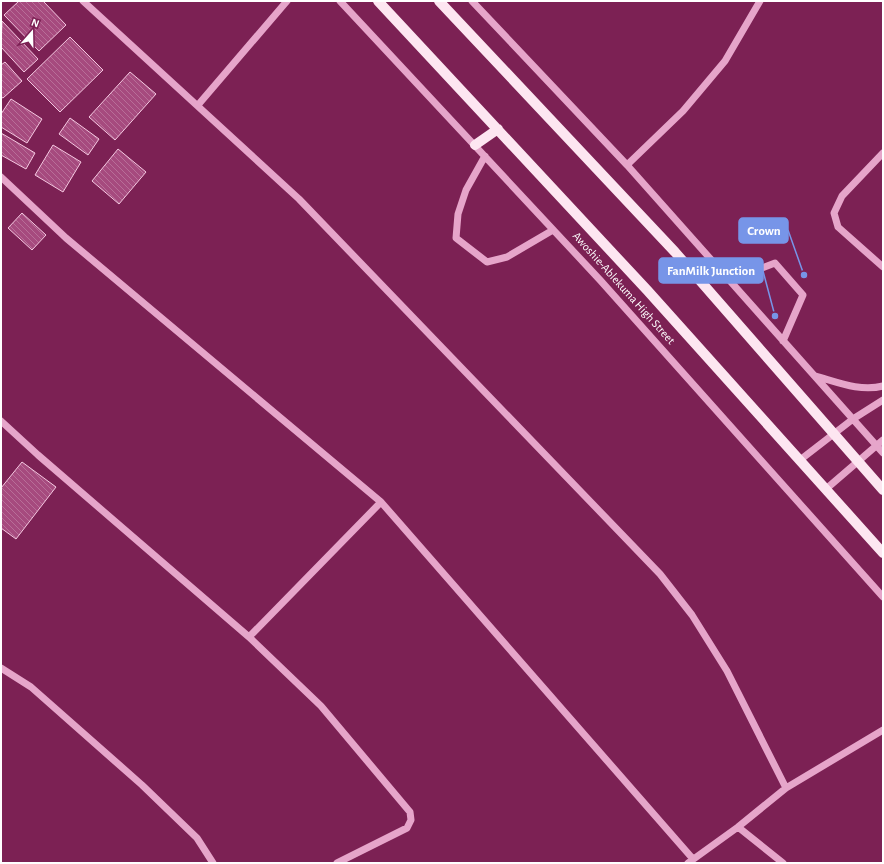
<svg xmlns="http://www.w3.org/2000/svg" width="884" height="864" font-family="'Alegreya Sans',sans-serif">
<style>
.building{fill:url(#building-back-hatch);stroke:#f5c8e1}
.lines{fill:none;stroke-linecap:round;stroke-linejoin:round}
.minor{stroke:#e6a5ca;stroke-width:7}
.major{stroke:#fde6f1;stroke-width:10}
.labels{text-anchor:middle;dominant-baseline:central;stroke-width:3;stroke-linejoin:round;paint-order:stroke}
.street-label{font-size:12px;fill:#fff;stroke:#7c2154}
.leader{fill:none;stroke:#7795e8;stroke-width:1.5}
.callout-dot{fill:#7795e8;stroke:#7c2154;stroke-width:1.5}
.callout{fill:#7795e8;stroke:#7795e8;stroke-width:1.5}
.callout-label{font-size:13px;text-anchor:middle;font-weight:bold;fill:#fff}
</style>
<defs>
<pattern id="building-back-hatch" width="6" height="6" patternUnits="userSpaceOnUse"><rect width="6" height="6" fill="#a64a7e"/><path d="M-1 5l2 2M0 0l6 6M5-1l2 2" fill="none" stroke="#b86e98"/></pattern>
</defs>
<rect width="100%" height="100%" fill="#7c2154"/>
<path class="building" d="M 19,1 L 43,1 L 66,25 L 39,51 L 4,15 Z
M 2,21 L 38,59 L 24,72 L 1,47 Z
M 70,37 L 103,70 L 60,112 L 27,79 Z
M 5,62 L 22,81 L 3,98 L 1,97 L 1,65 Z
M 130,72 L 156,94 L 115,140 L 89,117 Z
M 11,99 L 42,119 L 27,143 L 1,127 L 1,114 Z
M 70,118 L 99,139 L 88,155 L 59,134 Z
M 1,133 L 35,153 L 26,169 L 1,155 Z
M 53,145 L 81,162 L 63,192 L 35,175 Z
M 118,149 L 146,172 L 119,204 L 92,181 Z
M 22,213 L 46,235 L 32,250 L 8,228 Z
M 22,462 L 56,487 L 16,539 L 1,528 L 1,488 Z"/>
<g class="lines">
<path class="minor" d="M 83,1 L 299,199 L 660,574 L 692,615 L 727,671 L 786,788
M 340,1 L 600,280 L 883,597
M 472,1 L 627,165 L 883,453
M 198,105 L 287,1
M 883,153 L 842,196 L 834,213 L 838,227 L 883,267
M 485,156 L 466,190 L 458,214 L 456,238 L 487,262 L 507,257 L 553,230
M 627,165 L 683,111 L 725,61 L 760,1
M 1,177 L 66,238 L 381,502 L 693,859
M 730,280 L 775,263 L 803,295 L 783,341
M 815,376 C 837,382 860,392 883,386
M 1,421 L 38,455 L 249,637 L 321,706 L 410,812 L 411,820 L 407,828 L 337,863
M 800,460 L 853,419 L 883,400
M 826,489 L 883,440
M 249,637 L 381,502
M 1,668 L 31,687 L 142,785 L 197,838 L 213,863
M 738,827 L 783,863
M 688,863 L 738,827 L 786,788 L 883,730"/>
<path class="major" d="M 378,1 L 647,290 L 883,553
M 439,1 L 675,252 L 883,490
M 475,145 L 498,129"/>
</g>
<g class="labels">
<g class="street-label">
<text transform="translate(624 288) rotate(48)">Awoshie-Ablekuma High Street</text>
</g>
</g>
<path class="leader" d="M804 275L788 230M775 316L763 271"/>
<g class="callout-dot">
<circle cx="804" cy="275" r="4"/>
<circle cx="775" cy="316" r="4"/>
</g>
<g class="callout">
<rect x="739" y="218" width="49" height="25" rx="4"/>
<rect x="659" y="258" width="104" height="25" rx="4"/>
</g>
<g class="callout-label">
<text x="764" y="235">Crown</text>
<text x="711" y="275">FanMilk Junction</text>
</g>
<rect width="884" height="864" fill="none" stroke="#ffffff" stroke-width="4"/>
<g transform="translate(32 32) rotate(20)" stroke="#7c2154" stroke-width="3" paint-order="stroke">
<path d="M0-3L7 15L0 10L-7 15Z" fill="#ffffff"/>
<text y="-6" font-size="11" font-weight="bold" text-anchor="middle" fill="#ffffff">N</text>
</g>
</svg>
